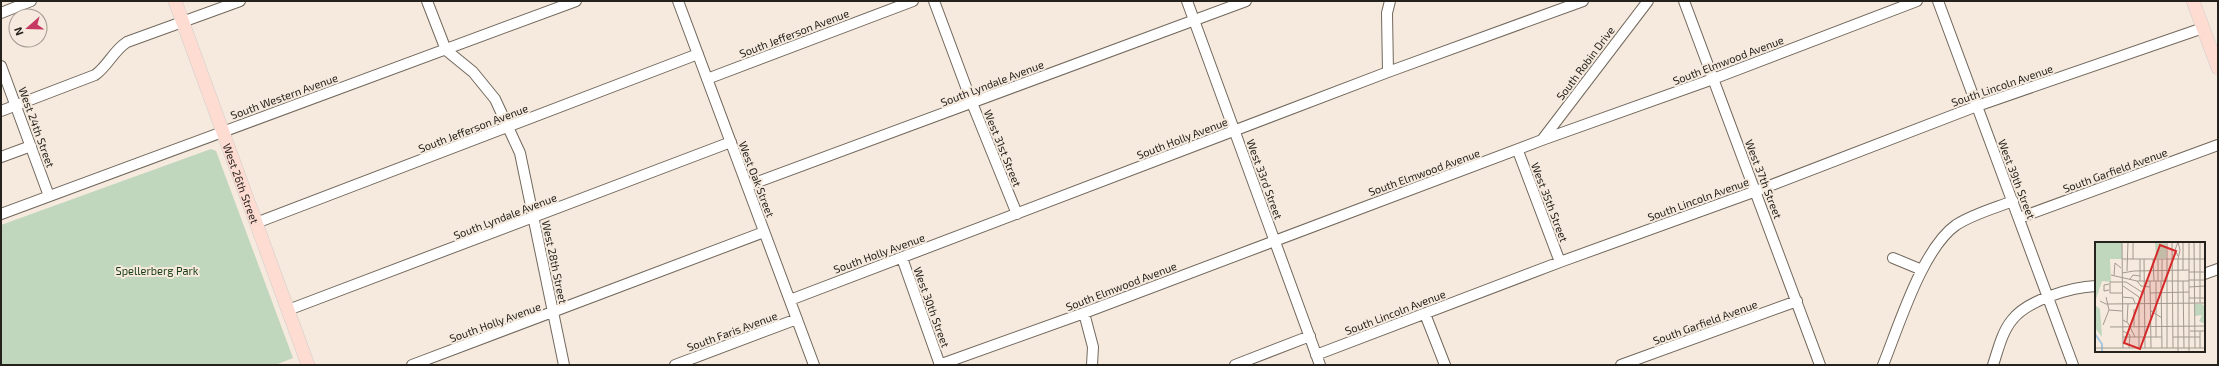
<svg xmlns="http://www.w3.org/2000/svg" width="2219" height="366" font-family="'Exo 2',sans-serif">
<style>
.green{fill:#c0d6bd}
.lines{fill:none;stroke-linecap:round;stroke-linejoin:round}
.minor-casing{stroke:#72685d;stroke-width:12}
.major-casing{stroke:#cfcecd;stroke-width:14}
.minor{stroke:#fff;stroke-width:10}
.major{stroke:#fedcd2;stroke-width:13}
.labels{text-anchor:middle;dominant-baseline:central;stroke-width:4;stroke-linejoin:round;paint-order:stroke}
.street-label{font-size:11px;fill:#25211c;stroke:#f5eadd}
.park-label{font-size:11px;fill:#173c13;stroke:#f5eadd}
.inset-river{fill:none;stroke:#a6c6de;stroke-width:2}
.inset-road{fill:none;stroke:#a29a90;stroke-width:1}
.view{fill:#d62828;fill-opacity:0.15;stroke:#d62828;stroke-width:2}
.inset-edge{fill:none;stroke:#25211c;stroke-width:2}
</style>
<rect width="100%" height="100%" fill="#f5eadd"/>
<path class="green" d="M 211,149 L 216,151 L 293,358 L 275,365 L 1,365 L 1,225 Z"/>
<g class="lines">
<g class="minor-casing">
<path id="minor" d="M 427,1 L 446,50 L 473,72 L 495,99 L 520,153 L 564,365
M 678,1 L 814,365
M 934,1 L 972,103 L 1017,214
M 1187,1 L 1320,365
M 1684,1 L 1820,365
M 1938,1 L 2073,365
M 1,13 L 31,1
M 1,66 L 49,196
M 1388,72 L 1387,13 L 1390,1
M 707,79 L 913,1
M 1,111 L 95,75 C 108,66 113,51 127,42 L 240,1
M 1542,140 L 1648,1
M 1518,151 L 1560,262
M 1,157 L 31,146
M 747,186 L 1246,1
M 1,214 L 576,1
M 2019,218 L 2218,145
M 256,223 L 698,54
M 902,258 L 940,365
M 1893,258 L 1922,270
M 2204,274 L 2218,269
M 790,300 L 1388,72 L 1583,1
M 288,310 L 731,142
M 1084,313 L 1093,347 L 1092,365
M 1425,314 L 1445,365
M 1316,355 L 1560,262 L 1756,191 L 1977,106 L 2203,28
M 412,365 L 764,232
M 675,365 L 797,319
M 939,365 L 1084,313 L 1542,140 L 1713,79 L 1917,1
M 1235,365 L 1310,336
M 1621,365 L 1797,301
M 1883,365 C 1899,326 1922,249 1956,225 C 1973,214 1995,208 2013,201
M 1993,365 C 1998,350 2002,332 2012,320 C 2027,300 2072,287 2096,286"/>
</g>
<g class="major-casing">
<g id="major">
<path id="s1" d="M 175,1 L 308,365"/>
<path d="M 2193,1 L 2218,68"/>
</g>
</g>
<use href="#minor" class="minor"/>
<use href="#major" class="major"/>
</g>
<g class="labels">
<g class="street-label">
<text transform="translate(794 33) rotate(-21)">South Jefferson Avenue</text>
<text transform="translate(1728 60) rotate(-21)">South Elmwood Avenue</text>
<text transform="translate(1585 63) rotate(-53)">South Robin Drive</text>
<text transform="translate(992 83) rotate(-21)">South Lyndale Avenue</text>
<text transform="translate(2002 85) rotate(-19)">South Lincoln Avenue</text>
<text transform="translate(284 96) rotate(-20)">South Western Avenue</text>
<text transform="translate(37 127) rotate(70)">West 24th Street</text>
<text transform="translate(473 128) rotate(-21)">South Jefferson Avenue</text>
<text transform="translate(1182 138) rotate(-21)">South Holly Avenue</text>
<text transform="translate(1003 148) rotate(68)">West 31st Street</text>
<text transform="translate(2115 170) rotate(-20)">South Garfield Avenue</text>
<text transform="translate(1424 172) rotate(-20)">South Elmwood Avenue</text>
<text transform="translate(757 179) rotate(69)">West Oak Street</text>
<text transform="translate(1265 179) rotate(70)">West 33rd Street</text>
<text transform="translate(1764 179) rotate(69)">West 37th Street</text>
<text transform="translate(2017 179) rotate(69)">West 39th Street</text>
<text stroke="none"><textPath href="#s1" startOffset="194">West 26th Street</textPath></text>
<text transform="translate(1698 199) rotate(-20)">South Lincoln Avenue</text>
<text transform="translate(1550 202) rotate(69)">West 35th Street</text>
<text transform="translate(505 216) rotate(-21)">South Lyndale Avenue</text>
<text transform="translate(879 253) rotate(-20)">South Holly Avenue</text>
<text transform="translate(555 262) rotate(78)">West 28th Street</text>
<text transform="translate(1121 286) rotate(-21)">South Elmwood Avenue</text>
<text transform="translate(932 307) rotate(70)">West 30th Street</text>
<text transform="translate(1395 312) rotate(-21)">South Lincoln Avenue</text>
<text transform="translate(495 322) rotate(-20)">South Holly Avenue</text>
<text transform="translate(1705 322) rotate(-20)">South Garfield Avenue</text>
<text transform="translate(732 331) rotate(-20)">South Faris Avenue</text>
</g>
<g class="park-label">
<text x="157" y="270">Spellerberg Park</text>
</g>
</g>
<g transform="translate(2095 242)">
<rect width="110" height="110" fill="#f5eadd"/>
<path d="M 0,0 L 27,0 L 27,17 L 15,17 L 16,40 L 7,39 L 0,60 ZM 60,0 L 71,0 L 71,16 L 61,16 ZM 100,62 L 107,62 L 110,65 L 110,82 L 104,79 L 107,73 L 100,74 ZM 0,63 L 5,67 L 7,95 L 0,86 Z" fill="#c0d6bd"/>
<path class="inset-river" d="M 0,92 L 7,102 L 7,110"/>
<path class="inset-road" d="M 27,0 L 28,106M 72,0 L 72,106M 77,0 L 78,106M 83,0 L 85,8 L 83,17 L 83,110M 94,0 L 99,0 L 100,106M 94,0 L 94,110M 105,0 L 105,61M 83,14 L 80,8 L 83,0M 27,17 L 110,17M 38,17 L 38,0M 45,17 L 45,39M 49,17 L 50,106M 58,17 L 59,39M 63,17 L 63,39M 67,17 L 67,39M 88,28 L 88,0M 32,29 L 33,0M 94,30 L 110,30M 27,31 L 39,29 L 94,28M 16,33 L 42,39 L 94,39M 19,33 L 20,21 L 26,26M 35,37 L 38,33 L 45,34M 94,38 L 110,38M 42,39 L 46,44 L 55,45M 55,39 L 56,106M 61,39 L 61,95M 66,39 L 67,106M 88,39 L 89,106M 28,44 L 44,55 L 45,61M 94,45 L 110,44M 14,48 L 9,49 L 9,43 L 14,42M 27,51 L 15,51 L 15,40 L 31,40 L 50,52M 55,51 L 94,50M 27,55 L 38,56 L 40,61M 94,56 L 110,56M 5,59 L 11,62 L 110,61M 44,61 L 44,106M 14,68 L 27,69M 56,69 L 67,76M 28,78 L 33,81 L 40,95M 32,80 L 33,62M 8,83 L 14,68 L 11,55M 39,84 L 39,67M 15,85 L 110,84M 28,89 L 35,93 L 34,106M 95,89 L 110,89M 105,89 L 105,106M 28,95 L 67,95M 78,95 L 105,95M 0,106 L 110,106"/>
<path class="view" d="M 65,3 L 81,9 L 45,107 L 29,101 Z"/>
<rect width="110" height="110" class="inset-edge"/>
</g>
<rect width="2219" height="366" fill="none" stroke="#25211c" stroke-width="4"/>
<g transform="translate(28 28) rotate(250)"><circle r="19" fill="#f5eadd" stroke="#a29a90"/>
<path d="M0-3L7 15L0 10L-7 15Z" fill="#c73862"/>
<text y="-6" font-size="11" font-weight="bold" text-anchor="middle" fill="#25211c">N</text>
</g>
</svg>
